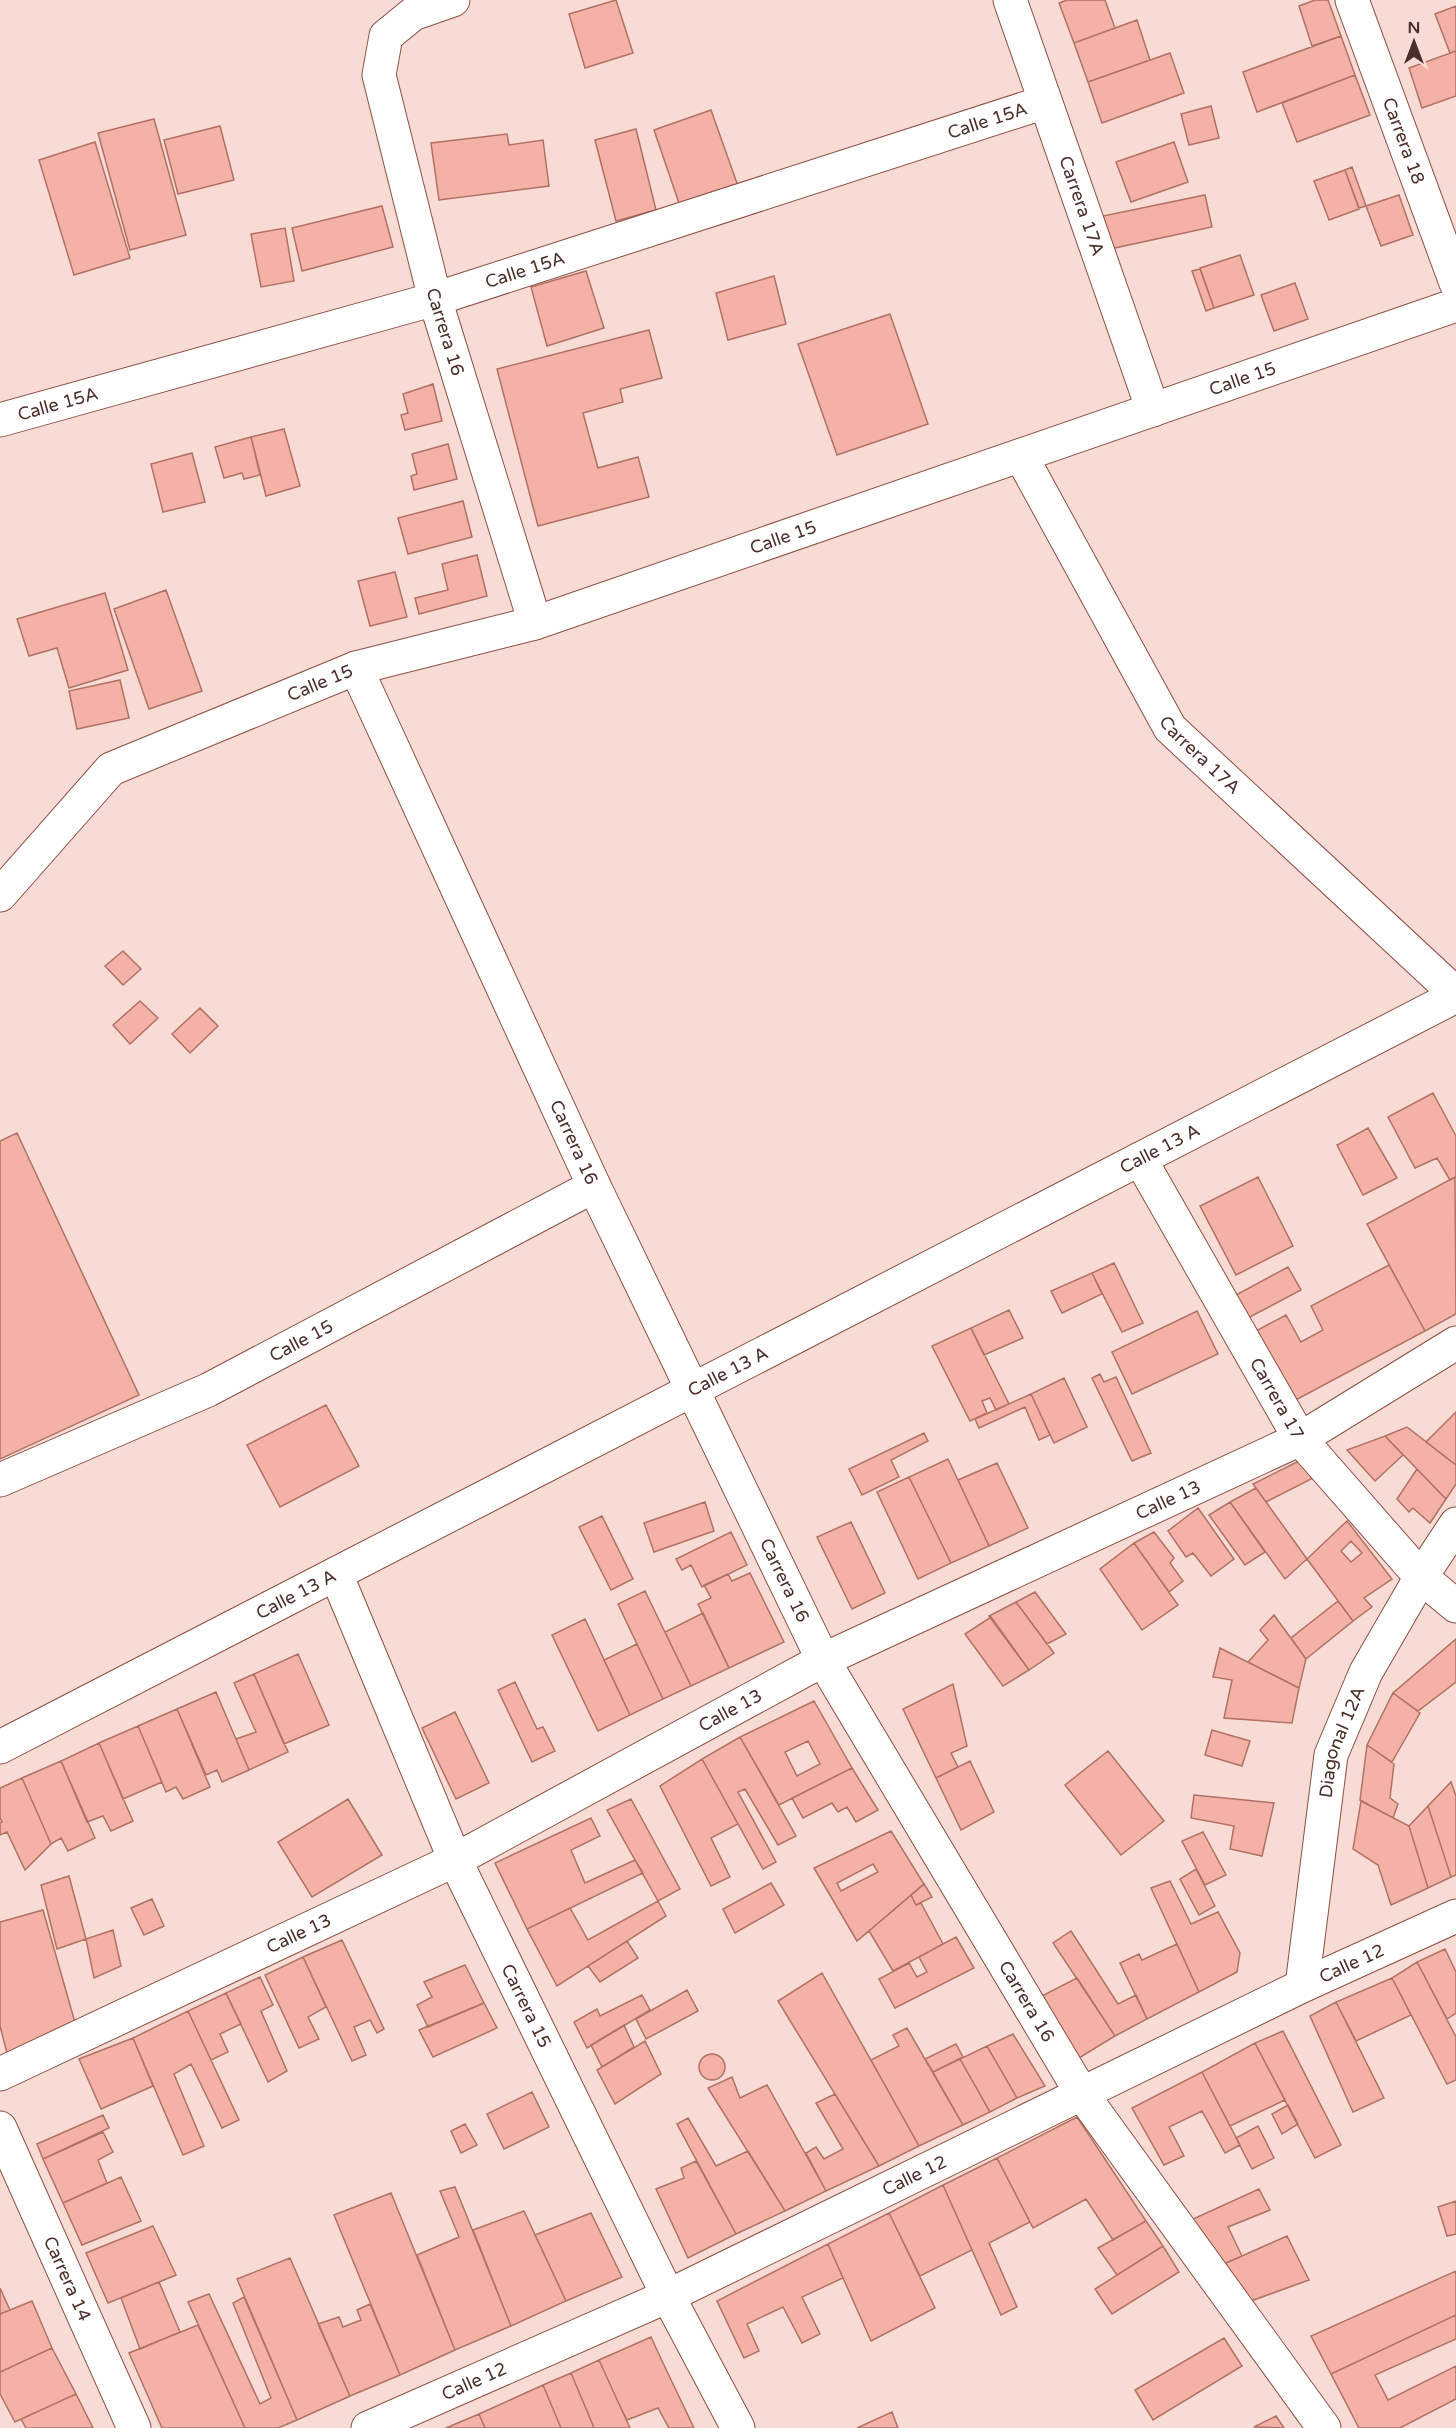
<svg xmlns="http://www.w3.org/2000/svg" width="1456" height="2428" font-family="'Varela Round',sans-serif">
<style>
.building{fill:#f3b2a5;stroke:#b17164;stroke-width:1.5;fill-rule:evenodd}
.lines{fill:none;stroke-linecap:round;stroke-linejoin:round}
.street-casing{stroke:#8c4f43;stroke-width:35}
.street{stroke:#fff;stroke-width:33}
.labels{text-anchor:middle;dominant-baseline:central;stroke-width:4.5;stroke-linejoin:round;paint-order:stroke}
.street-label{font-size:18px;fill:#4b2f2a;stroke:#f9dbd5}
</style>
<rect width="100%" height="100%" fill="#f9dbd5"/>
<path class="building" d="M 616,0 L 633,53 L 585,68 L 569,14 Z
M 1067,0 L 1105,0 L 1115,28 L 1074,43 L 1059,3 Z
M 1315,0 L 1328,0 L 1341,36 L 1312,46 L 1299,6 Z
M 1456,6 L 1456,51 L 1450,53 L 1435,14 Z
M 1137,20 L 1150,60 L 1088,82 L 1074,43 Z
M 1341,36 L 1355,75 L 1257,112 L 1243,72 Z
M 1456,51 L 1456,96 L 1422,108 L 1409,68 Z
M 1170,53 L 1184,93 L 1102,123 L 1088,82 Z
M 1355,75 L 1370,115 L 1297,142 L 1282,103 Z
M 1211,106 L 1219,138 L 1189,145 L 1181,114 Z
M 711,110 L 738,186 L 680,206 L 654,130 Z
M 154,119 L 186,235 L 130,250 L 98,133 Z
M 220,126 L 234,180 L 178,194 L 164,140 Z
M 636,129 L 656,210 L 616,221 L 595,140 Z
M 507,134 L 509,145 L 543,140 L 549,186 L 439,200 L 431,143 Z
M 95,142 L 130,258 L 74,275 L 39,160 Z
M 1174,142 L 1188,182 L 1131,202 L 1116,162 Z
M 1352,167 L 1366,206 L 1359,208 L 1345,170 Z
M 1345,170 L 1359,209 L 1329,220 L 1314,181 Z
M 1205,195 L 1212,227 L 1110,249 L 1103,216 Z
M 1399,195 L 1413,235 L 1381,246 L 1366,206 Z
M 382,206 L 393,247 L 302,271 L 292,228 Z
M 285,228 L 294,281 L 261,287 L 251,234 Z
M 1240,255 L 1254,295 L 1214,308 L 1200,268 Z
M 1200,269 L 1214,308 L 1206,311 L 1192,271 Z
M 586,271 L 604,328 L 547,346 L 531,287 Z
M 774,276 L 786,324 L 728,340 L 716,293 Z
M 1295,283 L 1308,319 L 1274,331 L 1261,295 Z
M 890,314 L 928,424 L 837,455 L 798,344 Z
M 649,330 L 662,378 L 620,389 L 623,402 L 583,413 L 598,468 L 638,457 L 649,497 L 538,526 L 497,369 Z
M 433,384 L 442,421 L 405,430 L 401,415 L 408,413 L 403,394 Z
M 284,429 L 300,486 L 266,496 L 251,437 Z
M 251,437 L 260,475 L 244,479 L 242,473 L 224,478 L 215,447 Z
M 448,444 L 457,479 L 414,490 L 411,476 L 417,474 L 412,454 Z
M 192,453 L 205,502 L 163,512 L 151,464 Z
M 463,501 L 472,537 L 408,554 L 398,518 Z
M 477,555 L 487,596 L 419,614 L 415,598 L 448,590 L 442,564 Z
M 395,572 L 407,617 L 370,626 L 358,581 Z
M 166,590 L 202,691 L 149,709 L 114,609 Z
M 105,593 L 128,670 L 69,688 L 57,648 L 29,656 L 17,619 Z
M 120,680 L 129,718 L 77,729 L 69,691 Z
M 123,951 L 141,969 L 123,985 L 105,966 Z
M 140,1001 L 158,1018 L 130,1044 L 113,1025 Z
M 200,1008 L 218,1026 L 190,1053 L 172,1034 Z
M 1433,1093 L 1456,1136 L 1456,1177 L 1450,1180 L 1437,1158 L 1415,1168 L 1388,1117 Z
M 1368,1128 L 1397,1178 L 1363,1195 L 1337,1145 Z
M 17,1133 L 139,1395 L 0,1459 L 0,1141 Z
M 1258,1177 L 1293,1246 L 1236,1275 L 1200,1206 Z
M 1455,1177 L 1456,1314 L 1425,1331 L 1367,1224 Z
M 1114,1263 L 1143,1323 L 1122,1332 L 1092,1273 Z
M 1389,1265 L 1425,1331 L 1292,1402 L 1254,1332 L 1286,1315 L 1301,1342 L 1323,1330 L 1311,1306 Z
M 1288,1267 L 1301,1290 L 1246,1319 L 1234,1296 Z
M 1092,1273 L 1102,1294 L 1062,1313 L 1051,1291 Z
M 1009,1310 L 1023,1338 L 984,1355 L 971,1328 Z
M 1197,1311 L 1218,1354 L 1132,1394 L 1112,1352 Z
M 971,1328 L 1009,1404 L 996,1410 L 990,1398 L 982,1401 L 987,1413 L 970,1421 L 932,1346 Z
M 1100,1374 L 1104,1382 L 1116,1377 L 1151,1453 L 1132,1461 L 1092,1378 Z
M 1064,1378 L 1087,1427 L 1054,1443 L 1031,1394 Z
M 1031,1394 L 1050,1435 L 1039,1440 L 1025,1407 L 979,1428 L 975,1419 Z
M 326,1405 L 359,1466 L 280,1507 L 247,1445 Z
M 1456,1412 L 1456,1465 L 1426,1442 Z
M 1407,1427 L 1456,1465 L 1456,1484 L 1446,1499 L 1385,1436 Z
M 924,1433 L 928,1441 L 891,1460 L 899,1477 L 862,1495 L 849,1469 Z
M 1385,1436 L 1403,1455 L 1375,1481 L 1347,1450 Z
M 948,1459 L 989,1546 L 951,1563 L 909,1477 Z
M 1303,1459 L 1317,1476 L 1266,1502 L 1253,1484 Z
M 997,1463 L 1028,1528 L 989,1546 L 958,1480 Z
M 1417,1469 L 1446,1499 L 1430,1523 L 1413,1508 L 1409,1512 L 1397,1499 Z
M 909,1477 L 951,1563 L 918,1579 L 877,1492 Z
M 1256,1488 L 1307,1559 L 1285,1579 L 1230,1502 Z
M 705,1502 L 714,1531 L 654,1552 L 644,1523 Z
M 1230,1502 L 1265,1552 L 1245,1565 L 1209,1515 Z
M 1198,1508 L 1234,1559 L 1211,1576 L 1193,1553 L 1186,1557 L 1168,1531 Z
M 602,1516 L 633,1579 L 611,1590 L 579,1527 Z
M 1347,1521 L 1392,1579 L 1364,1598 L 1372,1607 L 1353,1621 L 1307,1559 ZM 1351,1541 L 1362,1553 L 1351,1562 L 1341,1551 Z
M 851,1522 L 885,1593 L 852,1609 L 817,1537 Z
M 731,1532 L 747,1565 L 702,1587 L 691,1565 L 682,1570 L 676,1559 Z
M 1154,1532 L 1174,1558 L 1170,1563 L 1183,1581 L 1169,1592 L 1134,1543 Z
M 1134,1543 L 1178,1605 L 1142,1630 L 1100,1569 Z
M 750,1573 L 784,1642 L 729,1668 L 698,1604 L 711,1598 L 704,1585 L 728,1574 L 732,1581 Z
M 645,1591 L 691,1686 L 663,1699 L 618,1604 Z
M 1035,1592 L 1066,1634 L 1047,1644 L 1016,1602 Z
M 1338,1601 L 1353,1621 L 1306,1659 L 1291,1638 Z
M 1016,1602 L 1054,1653 L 1029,1670 L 989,1616 Z
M 703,1613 L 729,1668 L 691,1686 L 665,1632 Z
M 1274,1615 L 1306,1659 L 1299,1688 L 1248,1662 L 1268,1640 L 1260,1630 Z
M 991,1617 L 1029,1670 L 1003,1686 L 965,1634 Z
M 585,1619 L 630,1715 L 598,1731 L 552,1635 Z
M 1456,1639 L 1456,1682 L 1418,1711 L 1393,1693 Z
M 637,1644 L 663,1699 L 630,1715 L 604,1660 Z
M 1220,1648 L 1299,1688 L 1292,1723 L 1224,1718 L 1232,1680 L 1213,1677 Z
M 298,1654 L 329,1725 L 284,1744 L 254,1674 Z
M 254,1674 L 288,1752 L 249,1770 L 236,1739 L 256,1732 L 234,1683 Z
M 515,1682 L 537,1729 L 543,1727 L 555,1751 L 532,1762 L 498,1690 Z
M 953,1684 L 967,1746 L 951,1753 L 958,1767 L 936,1778 L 903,1709 Z
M 216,1692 L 249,1770 L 222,1782 L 217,1770 L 206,1775 L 177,1709 Z
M 1393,1693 L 1420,1713 L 1392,1762 L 1367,1745 Z
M 814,1701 L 852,1768 L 779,1805 L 740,1737 ZM 808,1741 L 820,1764 L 797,1776 L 785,1752 Z
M 177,1709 L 210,1787 L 183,1799 L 176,1787 L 166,1792 L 138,1726 Z
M 455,1712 L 489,1783 L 456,1799 L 422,1728 Z
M 138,1726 L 162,1782 L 123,1799 L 99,1743 Z
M 1212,1730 L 1250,1741 L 1242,1766 L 1205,1755 Z
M 740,1737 L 796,1836 L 778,1845 L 745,1789 L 738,1792 L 776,1862 L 763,1869 L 702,1759 Z
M 99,1743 L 133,1821 L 111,1831 L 103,1816 L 87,1822 L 61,1761 Z
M 1367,1745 L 1394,1764 L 1390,1798 L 1398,1804 L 1393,1818 L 1360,1800 Z
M 1108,1751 L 1164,1821 L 1121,1855 L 1065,1785 Z
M 702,1759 L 738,1824 L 711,1838 L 730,1877 L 711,1886 L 660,1786 Z
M 61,1761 L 95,1838 L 68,1851 L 61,1838 L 51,1844 L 22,1778 Z
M 970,1761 L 994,1812 L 961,1830 L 936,1778 Z
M 852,1768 L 878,1810 L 856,1822 L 847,1807 L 838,1812 L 832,1803 L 803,1818 L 792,1798 Z
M 22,1778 L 51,1844 L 25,1870 L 7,1832 L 0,1835 L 0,1823 L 2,1822 L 0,1818 L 0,1788 Z
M 1451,1782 L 1456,1796 L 1456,1875 L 1451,1877 L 1428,1806 Z
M 1194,1795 L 1274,1803 L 1262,1856 L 1230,1849 L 1234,1826 L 1191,1818 Z
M 348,1799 L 382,1855 L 312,1897 L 278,1842 Z
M 631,1799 L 680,1889 L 658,1901 L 607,1810 Z
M 1361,1801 L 1409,1826 L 1428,1888 L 1391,1905 L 1378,1865 L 1353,1849 Z
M 1428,1806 L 1451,1877 L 1428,1888 L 1409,1826 Z
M 591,1818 L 600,1836 L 571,1850 L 585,1883 L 635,1860 L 643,1873 L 527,1929 L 495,1863 Z
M 891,1831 L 924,1884 L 857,1941 L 814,1868 ZM 873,1864 L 878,1872 L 841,1891 L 837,1883 Z
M 1203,1832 L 1226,1875 L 1205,1885 L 1182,1841 Z
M 1196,1869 L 1215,1906 L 1199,1915 L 1180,1879 Z
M 69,1876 L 86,1939 L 57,1949 L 41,1885 Z
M 1170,1881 L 1191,1924 L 1218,1912 L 1240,1953 L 1237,1972 L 1199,1992 L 1151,1888 Z
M 771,1883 L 784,1905 L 735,1933 L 723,1909 Z
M 924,1884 L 932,1897 L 916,1905 L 911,1895 Z
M 911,1895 L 916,1905 L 921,1903 L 943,1944 L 893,1971 L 869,1931 Z
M 152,1899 L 164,1926 L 144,1935 L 131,1908 Z
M 658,1901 L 666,1916 L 557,1986 L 527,1929 L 570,1908 L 588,1940 Z
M 43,1910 L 78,2033 L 7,2053 L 0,2026 L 0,1922 Z
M 113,1930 L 121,1966 L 94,1978 L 86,1939 Z
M 1071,1931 L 1118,2004 L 1136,1995 L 1147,2019 L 1115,2036 L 1053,1943 Z
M 956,1937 L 974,1968 L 895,2008 L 879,1979 L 909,1963 L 917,1977 L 927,1972 L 919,1957 Z
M 342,1940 L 384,2029 L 377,2033 L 370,2020 L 354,2027 L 366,2055 L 352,2061 L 303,1957 Z
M 627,1941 L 638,1958 L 600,1982 L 588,1966 Z
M 1177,1944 L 1199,1992 L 1147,2019 L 1120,1963 L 1139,1954 L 1142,1960 Z
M 1445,1949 L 1456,1972 L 1456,2013 L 1447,2019 L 1417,1962 Z
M 303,1957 L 326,2007 L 308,2017 L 319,2039 L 299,2048 L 265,1975 Z
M 1417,1962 L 1456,2037 L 1456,2080 L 1447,2084 L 1392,1978 Z
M 465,1965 L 484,2003 L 428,2027 L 417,2005 L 432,1997 L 424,1982 Z
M 822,1973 L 919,2146 L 879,2166 L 778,2001 Z
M 260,1977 L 273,2005 L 261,2011 L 287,2071 L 268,2082 L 226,1993 Z
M 1077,1978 L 1115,2036 L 1079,2058 L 1038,1998 Z
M 1392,1978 L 1411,2015 L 1356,2041 L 1336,2002 Z
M 687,1990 L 698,2011 L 646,2039 L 636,2019 Z
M 226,1993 L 241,2024 L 220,2034 L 228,2052 L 211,2060 L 188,2011 Z
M 642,1995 L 650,2010 L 587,2048 L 574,2022 L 597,2009 L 600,2016 Z
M 1336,2002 L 1384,2098 L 1353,2112 L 1310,2016 Z
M 484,2003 L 497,2028 L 433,2057 L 419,2030 Z
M 188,2011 L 239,2120 L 222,2128 L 191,2064 L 174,2074 L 204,2146 L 183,2155 L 133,2038 Z
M 624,2025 L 634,2047 L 602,2067 L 591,2045 Z
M 907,2028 L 963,2125 L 919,2146 L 871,2060 L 899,2046 L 893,2035 Z
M 1283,2031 L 1341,2145 L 1315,2158 L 1255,2043 Z
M 1013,2034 L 1045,2086 L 1017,2098 L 987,2046 Z
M 133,2038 L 153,2086 L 101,2109 L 79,2059 Z
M 645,2041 L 661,2074 L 615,2104 L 597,2070 Z
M 1255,2043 L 1285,2100 L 1230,2126 L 1202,2072 Z
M 956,2044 L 963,2057 L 933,2072 L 925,2059 Z
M 987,2046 L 1017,2098 L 990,2112 L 960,2059 Z
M699 2067a13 13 0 1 1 26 0a13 13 0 1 1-26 0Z
M 960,2059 L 990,2112 L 963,2125 L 933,2072 Z
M 1202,2072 L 1240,2145 L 1225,2153 L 1202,2111 L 1169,2127 L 1184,2156 L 1164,2165 L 1132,2108 Z
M 732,2077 L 740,2098 L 767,2085 L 826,2191 L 785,2211 L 708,2088 Z
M 532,2092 L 549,2127 L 504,2149 L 487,2114 Z
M 835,2094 L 879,2166 L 826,2191 L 806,2153 L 816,2147 L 824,2159 L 843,2149 L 816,2103 Z
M 1288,2105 L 1298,2124 L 1282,2134 L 1272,2114 Z
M 103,2115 L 109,2128 L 43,2159 L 37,2144 Z
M 1077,2117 L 1146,2221 L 1113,2240 L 1086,2199 L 1033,2228 L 997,2158 Z
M 688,2118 L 716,2166 L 748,2151 L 785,2211 L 736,2234 L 677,2124 Z
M 465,2124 L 477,2145 L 461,2153 L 451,2131 Z
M 1258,2126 L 1274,2158 L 1252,2169 L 1236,2138 Z
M 103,2132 L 113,2152 L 98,2160 L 107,2183 L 63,2203 L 43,2159 Z
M 997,2158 L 1030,2222 L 989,2243 L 1017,2307 L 1001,2315 L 943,2185 Z
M 696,2161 L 736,2234 L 688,2258 L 656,2189 L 684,2178 L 681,2168 Z
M 121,2177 L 141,2221 L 82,2245 L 63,2203 Z
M 943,2185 L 972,2250 L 920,2276 L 889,2213 Z
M 455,2187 L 511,2326 L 455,2350 L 417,2255 L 459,2237 L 440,2191 Z
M 1259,2189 L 1270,2210 L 1228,2227 L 1242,2256 L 1219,2266 L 1193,2219 Z
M 391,2193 L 455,2350 L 400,2375 L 334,2215 Z
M 1456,2201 L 1456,2234 L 1447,2236 L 1438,2207 Z
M 524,2211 L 566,2301 L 511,2326 L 473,2230 Z
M 591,2213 L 622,2277 L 566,2301 L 535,2235 Z
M 889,2213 L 935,2308 L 871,2341 L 828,2244 Z
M 1146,2221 L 1163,2246 L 1117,2275 L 1098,2248 Z
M 153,2226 L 176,2275 L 108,2303 L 86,2253 Z
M 1287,2236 L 1309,2280 L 1240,2305 L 1219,2266 Z
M 828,2244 L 843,2278 L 802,2297 L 820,2334 L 802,2343 L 783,2307 L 747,2324 L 759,2351 L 744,2358 L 717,2301 Z
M 1163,2246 L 1179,2272 L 1112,2314 L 1095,2289 Z
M 290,2258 L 350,2396 L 297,2420 L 237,2279 Z
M 1456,2271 L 1456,2315 L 1331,2374 L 1311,2336 Z
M 159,2282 L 180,2332 L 140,2349 L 121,2298 Z
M 0,2288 L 10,2310 L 0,2314 Z
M 209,2294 L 260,2404 L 271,2398 L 233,2303 L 244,2297 L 297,2420 L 278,2428 L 245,2428 L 188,2302 Z
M 32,2301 L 52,2348 L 0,2372 L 0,2314 Z
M 370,2304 L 400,2375 L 350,2396 L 318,2324 L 339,2317 L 343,2327 L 361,2320 L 357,2310 Z
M 1456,2315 L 1456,2339 L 1375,2375 L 1388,2400 L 1456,2366 L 1456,2399 L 1400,2428 L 1359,2428 L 1331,2374 Z
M 198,2325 L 214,2360 L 245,2428 L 162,2428 L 129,2353 Z
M 651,2337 L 663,2363 L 694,2428 L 669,2428 L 658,2408 L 627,2420 L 619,2404 L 599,2360 Z
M 1224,2338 L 1242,2366 L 1153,2420 L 1135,2390 Z
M 52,2348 L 76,2394 L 15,2422 L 0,2394 L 0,2372 Z
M 599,2360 L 619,2404 L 630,2428 L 594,2428 L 571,2373 Z
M 571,2373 L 590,2418 L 594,2428 L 561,2428 L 543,2385 Z
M 543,2385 L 561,2428 L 485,2428 L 479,2414 Z
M 76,2394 L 93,2428 L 26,2428 L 21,2419 Z
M 892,2412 L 898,2428 L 857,2428 Z
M 479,2414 L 485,2428 L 446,2428 L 453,2425 Z
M 1276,2416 L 1284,2428 L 1254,2427 Z"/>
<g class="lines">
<g class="street-casing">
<g id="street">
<path id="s1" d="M 453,0 L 413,14 L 386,36 L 379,75 L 435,299 L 535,623"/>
<path id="s2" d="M 1010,0 L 1153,410"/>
<path id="s3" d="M 1352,0 L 1456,283"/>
<path id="s4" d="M 0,420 L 435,299 L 1045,102"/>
<path id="s5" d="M 1021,456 L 1170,728 L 1456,994"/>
<path id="s6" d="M 356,668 L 594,1186 L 823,1660 L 1082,2094 L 1324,2428"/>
<path id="s7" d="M 0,895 L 111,769 L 356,668 L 535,623 L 1456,305"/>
<path id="s8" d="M 1140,1159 L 1300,1439 L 1421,1577 L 1456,1606"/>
<path id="s9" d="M 0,1480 L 208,1390 L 594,1186"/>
<path id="s10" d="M 336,1574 L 455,1860 L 668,2296 L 738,2428"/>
<path id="s11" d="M 0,1747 L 1456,996"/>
<path id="s12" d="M 1302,1986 L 1331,1755 L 1366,1672 L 1421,1577 L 1456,1524"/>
<path id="s13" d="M 0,2074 L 455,1860 L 823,1660 L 1300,1439 L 1456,1343"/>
<path id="s14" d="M 0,2128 L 134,2428"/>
<path id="s15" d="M 368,2428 L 668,2296 L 1302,1986 L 1456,1916"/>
</g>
</g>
<use href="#street" class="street"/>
</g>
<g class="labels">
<g class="street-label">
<text stroke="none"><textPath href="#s4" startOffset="1032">Calle 15A</textPath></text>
<text stroke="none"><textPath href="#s3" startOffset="150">Carrera 18</textPath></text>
<text stroke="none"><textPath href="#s2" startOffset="218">Carrera 17A</textPath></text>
<text stroke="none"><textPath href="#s4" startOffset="546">Calle 15A</textPath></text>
<text stroke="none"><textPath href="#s1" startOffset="382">Carrera 16</textPath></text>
<text stroke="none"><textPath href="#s7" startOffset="1366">Calle 15</textPath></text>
<text stroke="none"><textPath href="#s4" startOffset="60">Calle 15A</textPath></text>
<text stroke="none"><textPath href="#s7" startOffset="880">Calle 15</textPath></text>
<text stroke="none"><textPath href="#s7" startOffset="394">Calle 15</textPath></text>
<text stroke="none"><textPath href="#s5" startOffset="350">Carrera 17A</textPath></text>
<text stroke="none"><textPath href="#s6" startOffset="522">Carrera 16</textPath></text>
<text stroke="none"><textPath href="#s11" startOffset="1305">Calle 13 A</textPath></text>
<text stroke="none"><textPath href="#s9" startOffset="332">Calle 15</textPath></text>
<text stroke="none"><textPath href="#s11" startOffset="819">Calle 13 A</textPath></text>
<text stroke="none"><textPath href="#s8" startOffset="276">Carrera 17</textPath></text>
<text stroke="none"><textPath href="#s13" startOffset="1302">Calle 13</textPath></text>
<text stroke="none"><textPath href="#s6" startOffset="1008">Carrera 16</textPath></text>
<text stroke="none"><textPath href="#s11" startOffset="333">Calle 13 A</textPath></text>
<text stroke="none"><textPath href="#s13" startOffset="816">Calle 13</textPath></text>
<text stroke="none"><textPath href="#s12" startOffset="248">Diagonal 12A</textPath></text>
<text stroke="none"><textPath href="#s13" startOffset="330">Calle 13</textPath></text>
<text stroke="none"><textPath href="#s15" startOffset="1088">Calle 12</textPath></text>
<text stroke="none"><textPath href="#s6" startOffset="1494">Carrera 16</textPath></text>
<text stroke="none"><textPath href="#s10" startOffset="472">Carrera 15</textPath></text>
<text stroke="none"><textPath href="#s15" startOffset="602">Calle 12</textPath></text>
<text stroke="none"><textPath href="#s14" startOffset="165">Carrera 14</textPath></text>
<text stroke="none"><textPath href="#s15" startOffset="116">Calle 12</textPath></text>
</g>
</g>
<g transform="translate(1414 42)" stroke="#f9dbd5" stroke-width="4.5" paint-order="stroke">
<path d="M0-4.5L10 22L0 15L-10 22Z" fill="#4b2f2a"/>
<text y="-9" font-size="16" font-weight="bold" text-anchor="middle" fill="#4b2f2a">N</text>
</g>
</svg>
